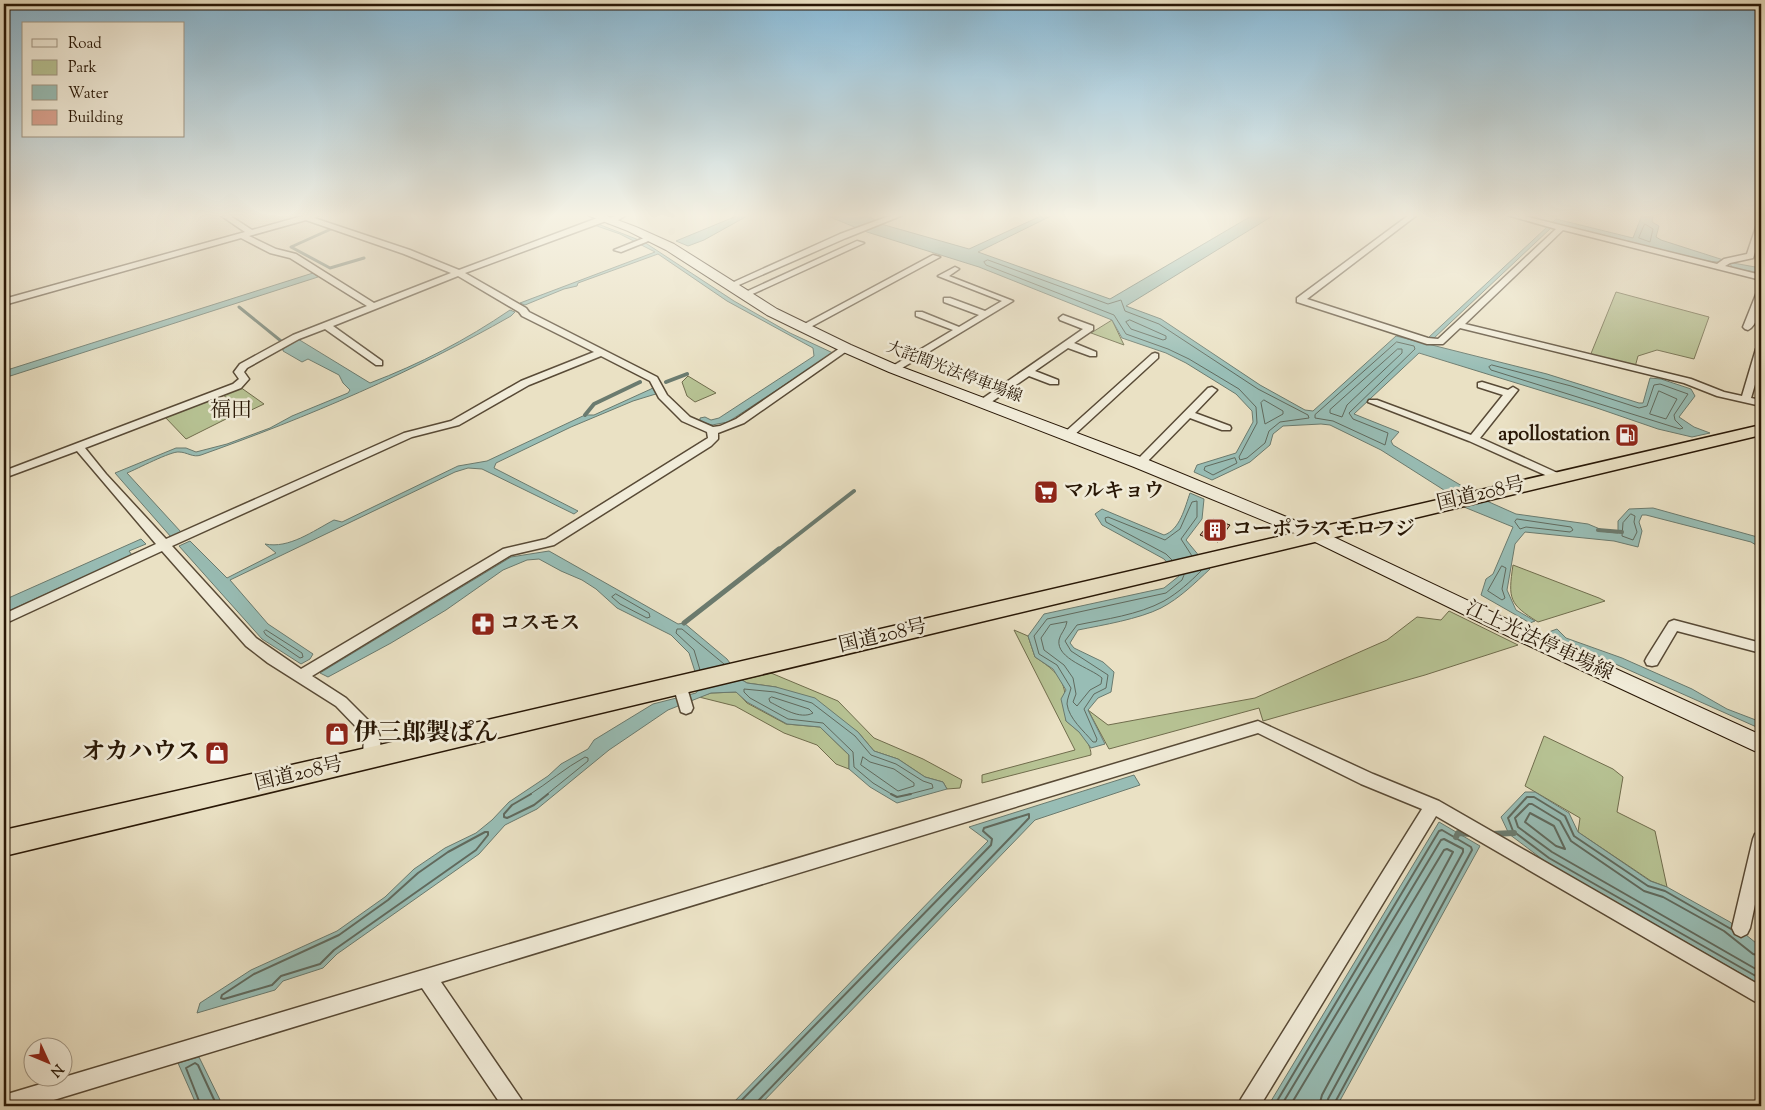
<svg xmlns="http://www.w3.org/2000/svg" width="1765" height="1110" font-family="'Sorts Mill Goudy','Noto Serif JP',serif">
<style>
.green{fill:#b7c394;stroke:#706d4d}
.water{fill:#98bdb5;stroke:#6b7b6f}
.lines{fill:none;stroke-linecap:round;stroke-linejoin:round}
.shore-far1{stroke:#606a5e;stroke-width:1}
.shore{stroke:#606a5e;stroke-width:2}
.stream-far3{stroke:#6b7b6f;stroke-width:3}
.stream-far2{stroke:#6b7b6f;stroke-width:4}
.stream-far1{stroke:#6b7b6f;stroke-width:5}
.stream{stroke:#6b7b6f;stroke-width:6}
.building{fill:#dba492;stroke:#281706}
.minor-casing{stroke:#584a36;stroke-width:3}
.secondary-casing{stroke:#281706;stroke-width:2}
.trunk-casing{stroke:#281706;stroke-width:3}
.minor{fill:#f1ecd9;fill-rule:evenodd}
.secondary{fill:#f1ecd9;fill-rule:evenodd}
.trunk{fill:#eae1c4;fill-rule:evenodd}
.labels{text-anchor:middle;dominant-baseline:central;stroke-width:5;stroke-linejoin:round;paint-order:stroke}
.far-street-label{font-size:16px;fill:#281706;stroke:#f1ecd9}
.poi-label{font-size:20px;font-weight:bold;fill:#281706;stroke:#f1ecd9;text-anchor:start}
.street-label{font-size:20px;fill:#281706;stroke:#f1ecd9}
.neighbourhood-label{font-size:21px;fill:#281706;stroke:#f1ecd9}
.near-poi-label{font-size:24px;font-weight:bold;fill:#281706;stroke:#f1ecd9;text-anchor:start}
</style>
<rect width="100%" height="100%" fill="#eae1c4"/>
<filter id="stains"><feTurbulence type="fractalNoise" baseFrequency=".004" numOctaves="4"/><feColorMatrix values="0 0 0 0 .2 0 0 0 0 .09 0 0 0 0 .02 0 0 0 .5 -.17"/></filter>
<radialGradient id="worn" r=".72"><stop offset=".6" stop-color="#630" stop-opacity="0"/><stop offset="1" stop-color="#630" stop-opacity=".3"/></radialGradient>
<path class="green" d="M 1616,292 L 1709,317 L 1694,359 L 1657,350 L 1638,356 L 1635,367 L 1590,356 Z
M 1112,320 L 1124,345 L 1091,333 Z
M 688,376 L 716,393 L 695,402 L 687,396 L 682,382 Z
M 240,387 L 264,404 L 245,413 L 222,394 Z
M 212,398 L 232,416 L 186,439 L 164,416 Z
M 1513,565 L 1599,598 L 1605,601 L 1538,622 C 1509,604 1508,599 1513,565 Z
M 1449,611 L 1518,645 L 1425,675 L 1263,721 L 1259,708 L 1109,749 L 1088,710 L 1108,725 L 1255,698 L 1387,640 L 1417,617 L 1441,620 Z
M 1014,630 L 1028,636 L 1035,657 C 1066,677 1066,685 1066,721 C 1076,729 1091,740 1091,755 L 982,783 L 982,775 L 1075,750 Z
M 771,673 L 838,701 L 874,738 L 923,759 L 962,780 L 960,788 L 947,789 L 943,782 L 925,777 L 898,759 L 874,751 L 858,732 L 776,687 L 747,683 L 742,680 Z
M 737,692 L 747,703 L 786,724 L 820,727 L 849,755 L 849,769 L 836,764 L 817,745 L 784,733 L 735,706 L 699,697 L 711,693 Z
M 1544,736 L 1613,769 L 1623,777 L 1617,812 L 1655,831 L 1667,887 L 1651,881 L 1578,832 L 1580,818 L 1525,786 Z"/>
<path class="water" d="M 739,215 L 749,215 L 704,240 L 688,246 L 676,241 Z
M 825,215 C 839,215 865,211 876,221 L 872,223 L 878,226 L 881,224 L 969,249 L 1043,215 L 1053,215 L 978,252 L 1110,299 L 1253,215 L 1274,215 L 1126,306 L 1161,319 L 1260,385 L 1305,410 L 1313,411 L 1396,336 L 1547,374 L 1639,403 L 1643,403 L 1650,378 L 1661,379 L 1691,389 L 1695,396 L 1679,417 L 1694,427 L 1710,433 L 1692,437 L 1658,429 L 1594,407 L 1419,353 L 1354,414 L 1399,432 L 1391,441 L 1393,445 L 1489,502 L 1516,514 L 1588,524 L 1607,532 L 1618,533 L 1618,521 L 1629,509 L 1653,508 L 1761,538 L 1761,548 L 1751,542 L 1646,515 L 1642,515 L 1639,522 L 1642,531 L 1638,547 L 1614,541 L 1525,532 L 1515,544 L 1507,590 L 1516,610 L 1535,621 L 1530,623 L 1481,595 L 1486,579 L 1493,574 L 1513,527 L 1464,507 L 1447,492 L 1381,450 L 1330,425 L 1321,424 L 1283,426 L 1273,434 L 1270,445 L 1250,462 L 1212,480 L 1194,472 L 1197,465 L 1236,453 L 1253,422 L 1252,411 L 1236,394 L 1186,363 L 1166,353 L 1122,338 L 1112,320 L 979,267 L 867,232 Z
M 1642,215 L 1653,215 L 1652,222 L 1659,226 L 1656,237 L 1661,240 L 1733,263 L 1761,268 L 1761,273 L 1732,268 L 1731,265 L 1719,262 L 1706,261 L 1552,223 L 1556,219 L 1633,238 Z
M 598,224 L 644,242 L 734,301 L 790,333 L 833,353 L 728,422 L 712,425 L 700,422 L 700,418 L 705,417 L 711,420 L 719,418 L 814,356 L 813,348 L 727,301 L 658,254 L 578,283 L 577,286 L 564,289 L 525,305 L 520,303 L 655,252 L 620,234 L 594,225 Z
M 1547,227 L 1551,228 L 1433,339 L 1428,338 Z
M 313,273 L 318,277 L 4,378 L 4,371 Z
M 510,310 L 515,312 L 511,316 C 413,372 308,417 201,455 C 193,458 187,452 179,452 C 171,451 137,469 127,473 L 181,532 L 171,537 L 115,473 L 176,448 L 186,448 L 196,452 L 227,444 L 270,428 L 292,416 L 348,393 L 350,390 L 343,383 L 339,375 L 308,359 L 302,362 L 283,351 L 283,347 L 298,339 L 370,383 C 420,364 466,340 510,310 Z
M 655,386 L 659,393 L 633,401 L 571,427 L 496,463 L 494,468 L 578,511 L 574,514 L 482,469 L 468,468 L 455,472 L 230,580 L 268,624 L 313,654 L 310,659 L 301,664 L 262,639 L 179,546 L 190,541 L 227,578 L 276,553 L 265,544 C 289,549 313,531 334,520 L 342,522 L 458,466 L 487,461 L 585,415 L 594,415 L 651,389 Z
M 1190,493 L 1204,499 L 1202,519 L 1186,540 L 1210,569 C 1195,583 1180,598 1161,608 C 1139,619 1103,625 1078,630 L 1070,643 L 1074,648 L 1103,662 L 1114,672 L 1111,692 L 1098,698 L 1088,710 L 1105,744 L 1091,748 L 1079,732 L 1066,721 L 1061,699 L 1066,690 L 1053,669 L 1035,657 L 1028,636 L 1044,614 L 1164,588 L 1179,576 L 1164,559 L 1102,525 L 1095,514 L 1102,509 L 1164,535 C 1180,530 1185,507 1190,493 Z
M 141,539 L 146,544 L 129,551 L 132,555 L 4,613 L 4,600 Z
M 549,551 L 678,624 L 684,623 L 727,659 L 742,680 L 747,683 L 776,687 L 815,698 L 858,732 L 874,751 L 898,759 L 925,777 L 943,782 L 947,789 L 897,803 L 870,787 L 849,769 L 849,755 L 820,727 L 787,724 L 747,702 L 736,692 L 711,693 L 668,710 L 609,750 L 537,809 L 505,825 L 479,854 L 337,954 L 323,968 L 283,981 L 275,990 L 197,1013 L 200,1003 L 251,970 L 337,931 L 385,897 L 414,869 L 445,848 L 476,833 L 492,820 L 509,802 L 548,776 L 561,764 L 588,749 L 594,740 L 653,704 L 696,693 L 700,687 L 689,653 L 671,635 L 617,608 L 596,589 L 582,580 L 561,571 L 539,559 L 527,560 L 503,570 L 446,610 L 391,643 L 328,677 L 320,673 L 511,557 Z
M 1557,629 L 1566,638 L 1622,658 L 1692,689 L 1727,709 L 1761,722 L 1761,729 L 1546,633 Z
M 1134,775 L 1140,785 L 1035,820 L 759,1106 L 730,1106 L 988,841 L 969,827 Z
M 1525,792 L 1535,792 L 1569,813 L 1578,832 L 1650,881 L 1667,887 L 1730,922 L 1761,947 L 1761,985 L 1546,862 L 1509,834 L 1501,817 Z
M 1439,822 L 1480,846 L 1337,1106 L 1268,1106 Z
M 199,1057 L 223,1106 L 197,1106 L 178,1063 Z"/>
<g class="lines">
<path class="shore-far1" d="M 1645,224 L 1653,229 L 1650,242 L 1639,238 Z
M 988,260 L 1108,304 L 1121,300 L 1125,311 L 1159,324 L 1258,389 L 1308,415 L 1309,418 L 1280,422 L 1269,431 L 1265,443 L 1247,458 L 1240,460 L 1239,457 L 1257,423 L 1256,407 L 1239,389 L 1189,359 L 1168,349 L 1126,334 L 1114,315 L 986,265 L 984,262 Z
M 1130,320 L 1166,336 L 1166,339 L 1163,340 L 1131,329 L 1126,322 Z
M 1397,342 L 1414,346 L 1415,349 L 1349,413 L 1353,419 L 1388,433 L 1385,445 L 1333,421 L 1315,418 L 1315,415 Z
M 1398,349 L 1402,349 L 1402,353 L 1347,405 L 1342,417 L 1330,413 L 1330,410 Z
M 1492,365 L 1571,386 L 1639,408 L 1647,406 L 1654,385 L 1660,384 L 1688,394 L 1674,415 L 1675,420 L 1683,428 L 1680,429 L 1491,370 L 1489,367 Z
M 1659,391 L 1677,399 L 1666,419 L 1650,414 Z
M 1264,400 L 1283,411 L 1283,414 L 1265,424 L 1261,403 Z
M 1235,458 L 1237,463 L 1213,475 L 1204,470 L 1205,467 Z
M 1631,514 L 1635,516 L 1634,522 L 1637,532 L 1633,540 L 1622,536 L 1623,523 Z
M 1517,519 L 1571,527 L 1573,530 L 1570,532 L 1526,527 L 1520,529 L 1515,522 Z
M 1172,560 L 1166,554 L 1106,522 L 1105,518 L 1108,517 L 1165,540 L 1180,529 L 1192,502 L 1197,501 L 1197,517 L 1181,539 L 1192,556
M 1502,566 L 1506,568 L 1502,589 L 1505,598 L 1502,600 L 1488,591 Z
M 1184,575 L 1182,580 L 1166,593 L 1047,619 L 1034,636 L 1039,654 L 1057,665 L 1071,688 C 1070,693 1067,699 1067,704 C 1069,719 1084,731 1093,742 L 1096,742 L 1097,739 L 1084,709 L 1094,694 L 1106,688 L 1108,675 L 1071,651 L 1065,641 L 1077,625 C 1106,619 1138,615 1164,601 C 1178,593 1190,582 1201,571
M 616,594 L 649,613 L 650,617 L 647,618 L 620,604 L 612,597 Z
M 1067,622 C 1066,629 1060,634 1059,640 C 1056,659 1091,668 1102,678 L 1101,684 L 1090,690 L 1077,706 L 1073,702 L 1076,694 L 1073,678 L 1064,665 L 1044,650 L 1041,638 L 1050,625 Z
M 266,630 L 302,653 L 303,657 L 300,658 L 266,635 L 264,632 Z
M 700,670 L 694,650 L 676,633 L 677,629 L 682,629 L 724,664
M 772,697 L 809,709 L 813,713 C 800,720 782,708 770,702 L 769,699 Z
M 863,757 L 870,762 L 894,769 L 914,783 L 914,786 L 898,791 L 861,765 Z
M 529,795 C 548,783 565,768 585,757 L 588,758 L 588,761 L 546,795
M 893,795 L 873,783 L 854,767 L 853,752 L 823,723 L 788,719 L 750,698 L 744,692 L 744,689 L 775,692 L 812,703 L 855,736 L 871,755 L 896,764 L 923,781 L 932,784 L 933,788 L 906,795"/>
<path class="shore" d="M 531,794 L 512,805 L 504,814 L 504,817 L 507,818 L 534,805 L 548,794
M 891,794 L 897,797 L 911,794
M 1530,813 L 1554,826 L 1565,849 L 1556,846 L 1525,822 Z
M 485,832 L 488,832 L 488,835 L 476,850 L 334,950 L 320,964 L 281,976 L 272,985 L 224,999 L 221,998 L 222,995 L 254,974 L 339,935 L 388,900 L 418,873 L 448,852 Z
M 1731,929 L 1665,891 L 1648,886 L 1574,836 L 1565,816 L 1534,797 L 1527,797 L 1508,818 L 1513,831 L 1549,858 L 1761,979
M 1761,956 L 1753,954 L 1724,931 L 1663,897 L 1644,891 L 1571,841 L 1560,821 L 1532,804 L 1529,804 L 1515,818 L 1518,827 L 1552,852 L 1761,972
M 201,1106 L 186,1068 L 195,1063 L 198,1065 L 217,1106
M 736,1106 L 991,845 L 992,839 L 983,831 L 984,828 L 1029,814 L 1029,818 L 758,1101 L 756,1106
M 1274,1106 L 1439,831 L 1442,830 L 1471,847 L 1472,850 L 1333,1106
M 1281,1106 L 1441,840 L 1444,839 L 1463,849 L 1463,852 L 1328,1099 L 1327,1106
M 1290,1106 L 1444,850 L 1447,849 L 1453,852 L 1322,1095 L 1319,1106"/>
<path class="stream-far3" d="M 331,229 L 291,247 L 330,268 L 364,258
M 239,307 L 281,341"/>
<path class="stream-far2" d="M 666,382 L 687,374
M 585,415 L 594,404 L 640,382
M 1598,530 L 1622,532
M 777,551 L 854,491"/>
<path class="stream-far1" d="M 684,623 L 779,549"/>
<path class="stream" d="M 1491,834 L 1514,833
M 1456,837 L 1458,833 L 1471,834"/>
</g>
<path class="building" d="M 1213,519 L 1230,525 L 1218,542 L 1200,535 Z"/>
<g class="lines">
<g class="minor-casing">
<path id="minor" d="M 220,215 L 229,215 L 252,230 L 306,215 L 319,215 L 314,218 L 410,250 L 459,270 L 600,217 L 606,217 L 606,221 L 465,273 L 526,308 L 529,312 L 657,377 L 667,395 L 690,417 L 713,427 L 720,426 L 736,419 L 843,346 L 846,345 L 851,348 L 744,423 L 718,433 L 718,439 L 711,446 L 554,545 L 511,555 L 312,676 L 346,698 L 377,729 C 382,737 381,754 376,762 L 371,764 L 366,762 L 363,758 L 364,735 L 336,706 L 268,663 L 246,646 L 162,551 L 4,624 L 4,614 L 156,544 L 77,451 L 4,478 L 4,471 L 233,384 L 239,379 L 234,372 L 240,364 L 293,335 L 367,306 L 290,258 L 270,253 L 241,238 L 4,305 L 4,299 L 245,232 ZM 306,220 L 404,254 L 451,273 L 374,303 L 296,254 L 276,249 L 249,236 ZM 458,276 L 519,312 L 522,316 L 594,352 L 521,381 L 451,421 L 404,433 L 166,539 L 106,474 L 85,448 L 241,388 L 249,379 L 244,372 L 247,368 L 299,339 L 325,329 L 376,365 L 382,365 L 382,361 L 333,326 ZM 601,356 L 650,381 L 659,398 L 682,421 L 707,432 L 708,438 L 546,539 L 503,549 L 301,669 L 256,638 L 172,546 L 412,437 L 459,425 L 529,385 Z
M 617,215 L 626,215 L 614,223 L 608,223 L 608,219 Z
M 892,215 L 903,215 L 846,238 L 732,288 L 725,286 L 840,234 Z
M 1409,215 L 1417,215 L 1307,299 L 1428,338 L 1438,339 L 1556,229 L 1507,215 L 1520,215 L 1717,264 L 1724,259 L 1747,254 L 1757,224 L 1761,222 L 1761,234 L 1753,258 L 1730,263 L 1725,266 L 1761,275 L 1761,280 L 1563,230 L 1465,324 L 1691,379 L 1724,392 L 1742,396 L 1756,349 L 1761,346 L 1761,364 L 1751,398 L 1761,400 L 1761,406 L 1717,396 L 1684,383 L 1460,328 L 1443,344 L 1427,344 L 1297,302 L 1297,298 Z
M 649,236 L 656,238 L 621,252 L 614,250 Z
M 857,241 L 864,243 L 746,297 L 739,295 Z
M 933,255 L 940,257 L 805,330 L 802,331 L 797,328 Z
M 955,267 L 959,269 L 949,276 L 1013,301 L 897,371 L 891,371 L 891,367 L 953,330 L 916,316 L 916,312 L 922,312 L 959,327 L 979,315 L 944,302 L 944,298 L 950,298 L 985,311 L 1002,301 L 938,276 Z
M 1761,289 C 1762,300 1759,325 1748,330 L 1745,329 L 1743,327 L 1757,292 Z
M 1063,315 L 1093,326 L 1093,330 L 1074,343 L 1096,352 L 1096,356 L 1090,356 L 1068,348 L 1035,371 L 1058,380 L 1058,384 L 1050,384 L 1029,376 L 987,405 L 979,405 L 979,401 L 1083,329 L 1060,320 L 1059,318 Z
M 1155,353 L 1158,354 L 1158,358 L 1072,437 L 1064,437 L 1063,435 L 1064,433 L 1152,354 Z
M 1482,382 L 1508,390 L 1513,387 L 1518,390 L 1480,438 L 1562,475 L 1564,477 L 1562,479 L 1554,479 L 1469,441 L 1368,402 L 1369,400 L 1377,400 L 1471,435 L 1503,395 L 1478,387 L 1478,383 Z
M 1212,387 L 1217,390 L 1195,413 L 1230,426 L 1231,428 L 1230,430 L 1222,430 L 1190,418 L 1144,465 L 1136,465 L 1134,463 L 1136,461 L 1208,388 Z
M 1674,620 L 1761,643 L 1761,653 L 1677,631 L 1657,665 L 1652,666 L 1647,665 L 1645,661 L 1647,657 L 1669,622 Z
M 680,680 L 685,681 L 693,708 L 691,712 L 686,714 L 681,712 L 673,685 L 675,681 Z
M 1258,721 L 1373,774 L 1439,801 L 1761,986 L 1761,1005 L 1436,816 L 1260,1106 L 1238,1106 L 1241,1099 L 1422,809 L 1361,784 L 1258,733 L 441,982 L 521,1099 L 524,1106 L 502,1106 L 422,988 L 34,1106 L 4,1106 L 4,1095 Z
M 1761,832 L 1761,876 L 1750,928 L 1747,934 L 1741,937 L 1735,934 L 1732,928 L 1753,839 L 1755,834 Z"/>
</g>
<g class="secondary-casing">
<path id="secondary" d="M 587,215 L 604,215 L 636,227 L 674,244 L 777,309 L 851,345 L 899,366 L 1146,459 L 1323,532 L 1526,628 L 1761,735 L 1761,754 L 1512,638 L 1311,540 L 1134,467 L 889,372 L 841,351 L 767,315 L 666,250 L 628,231 Z"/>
</g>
<g class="trunk-casing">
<path id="trunk" d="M 1761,425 L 1761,435 L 4,856 L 4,830 L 371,747 Z"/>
</g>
<use href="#minor" class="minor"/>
<use href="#secondary" class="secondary"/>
<use href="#trunk" class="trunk"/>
</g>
<linearGradient id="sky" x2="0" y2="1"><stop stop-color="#88b8d4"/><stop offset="0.58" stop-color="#f6f2e4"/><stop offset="1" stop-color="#f6f2e4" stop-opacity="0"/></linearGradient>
<rect width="1765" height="371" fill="url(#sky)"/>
<defs>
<g id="fuel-square" transform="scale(1.25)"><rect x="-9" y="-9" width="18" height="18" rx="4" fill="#8f2418" stroke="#f1ecd9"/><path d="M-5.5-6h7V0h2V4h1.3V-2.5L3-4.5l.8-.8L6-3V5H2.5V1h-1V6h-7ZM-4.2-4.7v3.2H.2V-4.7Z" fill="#fff"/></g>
<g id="supermarket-square" transform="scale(1.25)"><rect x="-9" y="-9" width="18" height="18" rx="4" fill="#8f2418" stroke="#f1ecd9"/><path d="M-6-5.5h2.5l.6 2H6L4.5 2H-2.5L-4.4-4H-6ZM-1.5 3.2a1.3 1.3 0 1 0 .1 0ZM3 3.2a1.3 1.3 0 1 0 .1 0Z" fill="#fff"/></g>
<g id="building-square" transform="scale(1.25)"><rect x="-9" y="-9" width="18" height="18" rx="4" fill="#8f2418" stroke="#f1ecd9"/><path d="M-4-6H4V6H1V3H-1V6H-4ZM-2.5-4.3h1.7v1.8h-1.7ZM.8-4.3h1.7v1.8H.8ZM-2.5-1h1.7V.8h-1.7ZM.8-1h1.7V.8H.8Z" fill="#fff"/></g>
<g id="pharmacy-square" transform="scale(1.25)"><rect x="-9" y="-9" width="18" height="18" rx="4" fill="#8f2418" stroke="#f1ecd9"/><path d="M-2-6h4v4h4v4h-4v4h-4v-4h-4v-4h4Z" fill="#fff"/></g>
<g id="shop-square" transform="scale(1.25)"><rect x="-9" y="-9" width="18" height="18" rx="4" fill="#8f2418" stroke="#f1ecd9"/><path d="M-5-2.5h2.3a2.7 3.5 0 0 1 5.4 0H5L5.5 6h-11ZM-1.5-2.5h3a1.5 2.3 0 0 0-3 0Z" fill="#fff"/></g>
</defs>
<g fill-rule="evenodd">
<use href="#fuel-square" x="1627" y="435"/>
<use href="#supermarket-square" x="1046" y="492"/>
<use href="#building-square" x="1215" y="530"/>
<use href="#pharmacy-square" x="483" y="624"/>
<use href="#shop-square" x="337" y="734"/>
<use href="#shop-square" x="217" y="753"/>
</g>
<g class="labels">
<g class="far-street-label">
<text transform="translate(954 373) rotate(21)">大詫間光法停車場線</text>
</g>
<g class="poi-label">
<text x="1610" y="435" text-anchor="end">apollostation</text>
<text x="1064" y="492">マルキョウ</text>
<text x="1232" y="530">コーポラス モロフジ</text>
<text x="500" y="624">コスモス</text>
</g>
<g class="street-label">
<text transform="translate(1481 495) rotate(-13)">国道208号</text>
<text transform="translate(883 637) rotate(-13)">国道208号</text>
<text transform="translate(1539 642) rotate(25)">江上光法停車場線</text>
<text transform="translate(299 775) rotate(-13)">国道208号</text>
</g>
<g class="neighbourhood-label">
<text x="231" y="411">福田</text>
</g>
<g class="near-poi-label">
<text x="354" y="734">伊三郎製ぱん</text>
<text x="200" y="753" text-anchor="end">オカハウス</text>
</g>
</g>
<rect width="1765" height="1110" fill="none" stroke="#eae1c4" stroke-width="20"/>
<rect x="5" y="5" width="1755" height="1100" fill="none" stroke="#281706" stroke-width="2.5"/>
<rect x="10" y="10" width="1745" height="1090" fill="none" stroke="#281706"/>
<rect x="22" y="22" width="162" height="115" fill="#f1ecd9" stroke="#a19785"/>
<rect x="32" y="39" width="25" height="8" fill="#f1ecd9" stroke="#a19785"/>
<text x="68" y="48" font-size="15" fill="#281706">Road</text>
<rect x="32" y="60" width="25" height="15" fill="#b7c394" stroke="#a19785"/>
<text x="68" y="72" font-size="15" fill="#281706">Park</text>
<rect x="32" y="85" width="25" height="15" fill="#98bdb5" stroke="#a19785"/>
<text x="68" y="98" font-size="15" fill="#281706">Water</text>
<rect x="32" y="110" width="25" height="15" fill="#dba492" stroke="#a19785"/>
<text x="68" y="122" font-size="15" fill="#281706">Building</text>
<g transform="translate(48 1062) rotate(134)"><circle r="24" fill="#f1ecd9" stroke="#a19785"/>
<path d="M0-4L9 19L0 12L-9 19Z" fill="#8f2418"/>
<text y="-8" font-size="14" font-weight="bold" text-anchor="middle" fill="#281706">N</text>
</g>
<rect width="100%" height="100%" filter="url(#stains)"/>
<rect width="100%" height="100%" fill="url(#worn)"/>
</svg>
